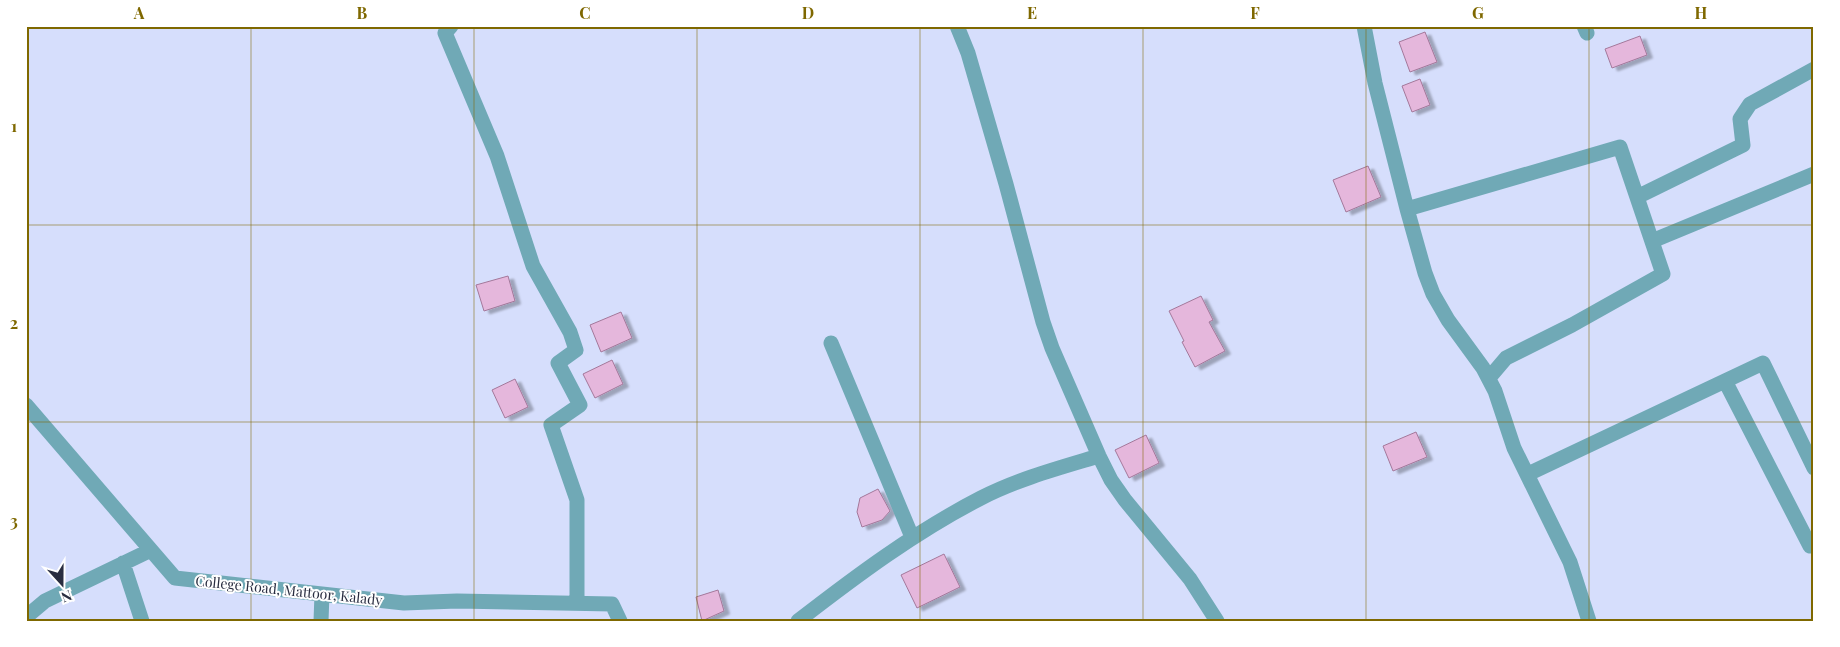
<svg xmlns="http://www.w3.org/2000/svg" width="1840" height="647" font-family="'Playfair Display',serif">
<style>
.building{fill:#e5b7dc;stroke:#a3789a;filter:url(#shadow)}
.lines{fill:none;stroke-linecap:round;stroke-linejoin:round}
.minor{stroke:#70a9b6;stroke-width:15}
.grid{fill:none;stroke:#7f6800;stroke-width:1;stroke-opacity:0.55}
.labels{text-anchor:middle;dominant-baseline:central;stroke-width:4;stroke-linejoin:round;paint-order:stroke}
.street-label{font-size:14px;fill:#292d40;stroke:#fff}
.neatline{fill:none;stroke:#7f6800;stroke-width:2}
.grid-label{font-size:16px;text-anchor:middle;font-weight:bold;fill:#7f6800}
</style>
<defs>
<filter id="shadow"><feDropShadow dx="5.5" dy="3" stdDeviation="1" flood-color="#0004"/></filter>
</defs>
<rect width="100%" height="100%" fill="#d6defc"/>
<path class="building" d="M 1425,32 L 1437,62 L 1410,72 L 1399,42 Z
M 1640,36 L 1647,55 L 1612,68 L 1605,49 Z
M 1420,79 L 1430,105 L 1412,112 L 1402,86 Z
M 1368,166 L 1381,197 L 1346,212 L 1333,180 Z
M 508,276 L 515,301 L 484,311 L 476,285 Z
M 1201,296 L 1213,320 L 1209,322 L 1225,351 L 1195,367 L 1182,342 L 1184,341 L 1169,311 Z
M 621,312 L 632,338 L 601,352 L 590,325 Z
M 612,360 L 623,384 L 595,398 L 583,374 Z
M 515,379 L 528,407 L 505,418 L 492,390 Z
M 1416,432 L 1427,457 L 1393,471 L 1383,446 Z
M 1146,435 L 1159,463 L 1129,478 L 1115,450 Z
M 878,489 L 890,511 L 882,520 L 862,527 L 857,512 L 860,498 Z
M 944,554 L 960,587 L 917,608 L 901,575 Z
M 718,590 L 724,611 L 702,621 L 696,597 Z"/>
<g class="lines">
<path class="minor" d="M 451,26 L 445,33 L 497,156 L 533,266 L 570,332 L 576,350 L 558,363 L 580,405 L 551,425 L 577,500 L 577,603
M 957,26 L 968,53 L 1006,184 L 1043,322 L 1052,348 L 1099,456 L 1111,480 L 1125,500 L 1190,579 L 1217,621
M 1364,26 L 1375,83 L 1407,209 L 1425,273 L 1433,294 L 1448,320 L 1483,368 L 1495,391 L 1514,448 L 1570,562 L 1589,621
M 1584,26 L 1587,33
M 1637,197 L 1743,145 L 1740,119 L 1750,104 L 1814,69
M 1407,209 L 1620,147 L 1663,274 L 1572,325 L 1506,358 L 1489,378
M 1652,241 L 1814,174
M 831,343 L 912,537
M 1725,381 L 1810,546
M 26,405 L 175,578 L 404,603 L 457,601 L 612,604 L 620,621
M 1528,474 L 1763,363 L 1814,468
M 123,563 L 142,621
M 26,617 L 45,601 L 151,550
M 321,621 L 322,594
M 798,621 C 856,576 915,532 981,498 C 1018,479 1059,468 1099,456"/>
</g>
<path class="grid" d="M 251,26 L 251,621M 474,26 L 474,621M 697,26 L 697,621M 920,26 L 920,621M 1143,26 L 1143,621M 1366,26 L 1366,621M 1589,26 L 1589,621M 26,225 L 1814,225M 26,422 L 1814,422"/>
<g class="labels">
<g class="street-label">
<text transform="translate(289 590) rotate(6)">College Road, Mattoor, Kalady</text>
</g>
</g>
<rect width="1840" height="647" fill="none" stroke="#ffffff" stroke-width="55"/>
<g transform="translate(62 584) rotate(159)" stroke="#ffffff" stroke-width="4" paint-order="stroke">
<path d="M0-4L9 19L0 12L-9 19Z" fill="#292d40"/>
<text y="-8" font-size="14" font-weight="bold" text-anchor="middle" fill="#292d40">N</text>
</g>
<rect x="28" y="28" width="1784" height="592" class="neatline"/>
<g class="grid-label">
<text x="139" y="19">A</text>
<text x="362" y="19">B</text>
<text x="585" y="19">C</text>
<text x="808" y="19">D</text>
<text x="1032" y="19">E</text>
<text x="1255" y="19">F</text>
<text x="1478" y="19">G</text>
<text x="1701" y="19">H</text>
<text x="14" y="132">1</text>
<text x="14" y="329">2</text>
<text x="14" y="527">3</text>
</g>
</svg>
